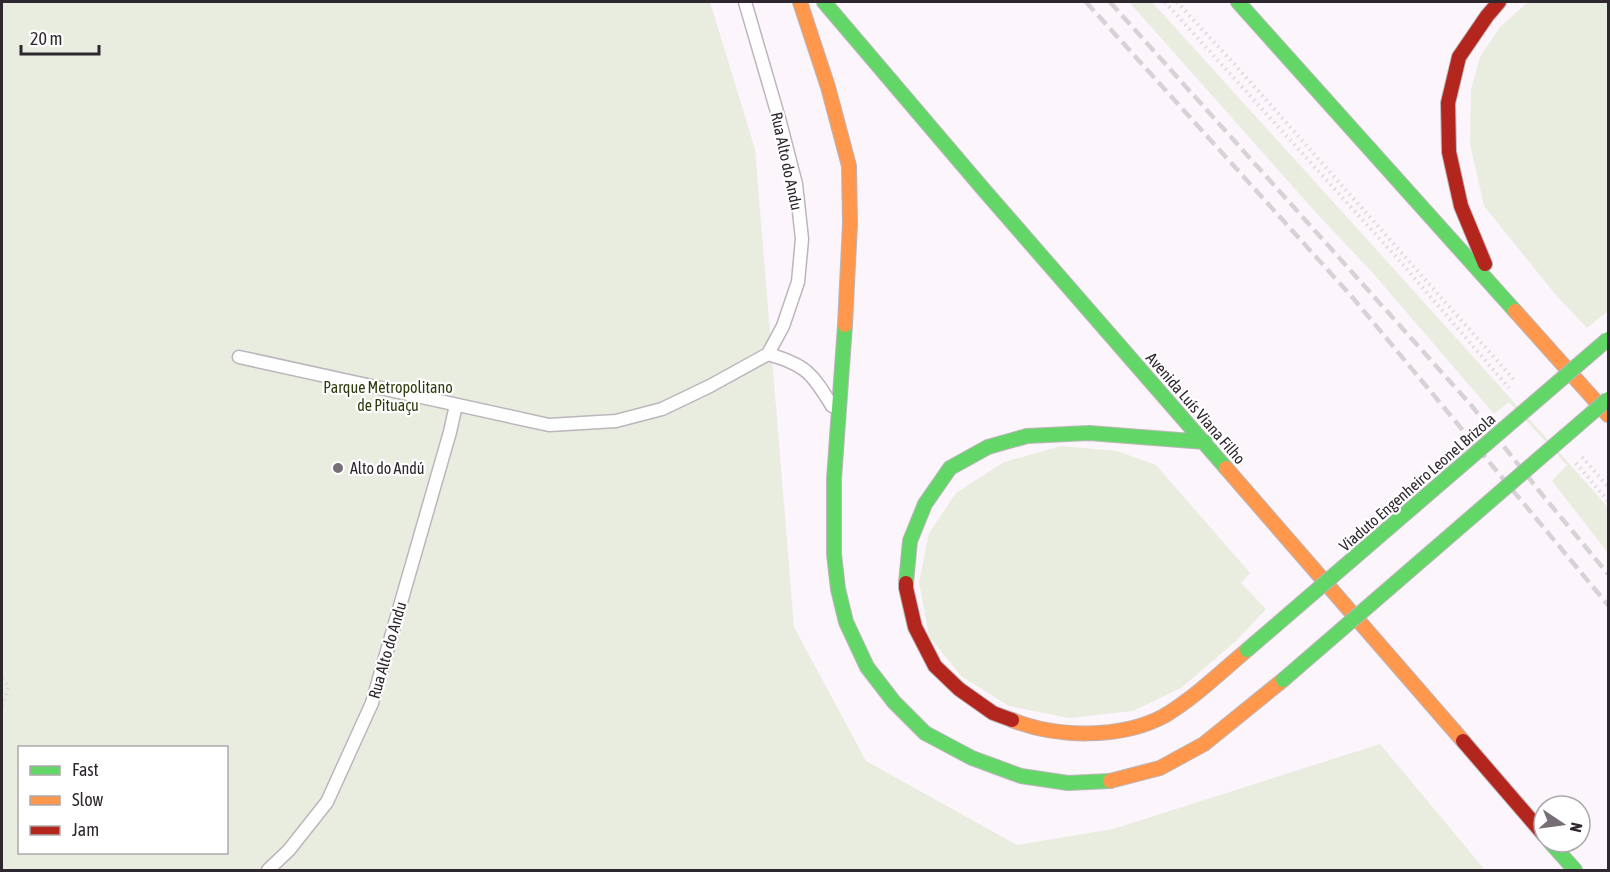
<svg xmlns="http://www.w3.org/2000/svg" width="1610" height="872" font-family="'Asap Condensed',sans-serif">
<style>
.green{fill:#e9eddf;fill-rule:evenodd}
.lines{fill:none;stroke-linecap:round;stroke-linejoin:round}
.lane-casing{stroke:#bcb5bb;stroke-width:15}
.fast-casing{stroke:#bcb5bb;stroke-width:16}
.slow-casing{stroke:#bcb5bb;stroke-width:16}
.jam-casing{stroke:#bcb5bb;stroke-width:16}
.path{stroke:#dbd8da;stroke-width:4;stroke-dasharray:1.5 4.5;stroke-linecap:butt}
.lane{stroke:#fffefe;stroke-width:12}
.fast{stroke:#63d668;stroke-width:14}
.slow{stroke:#ff974d;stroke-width:14}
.jam{stroke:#b3261e;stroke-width:14}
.rail{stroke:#d6d3d6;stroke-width:4.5;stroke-dasharray:12 6;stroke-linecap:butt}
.fast-bridge-casing{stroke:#bcb5bb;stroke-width:16;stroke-linecap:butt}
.fast-bridge{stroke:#63d668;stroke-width:14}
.poi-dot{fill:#776f76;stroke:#fff;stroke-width:2}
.labels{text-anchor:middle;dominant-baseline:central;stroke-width:4.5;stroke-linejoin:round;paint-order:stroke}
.street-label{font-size:16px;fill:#2f272e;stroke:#fff}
.park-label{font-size:16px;fill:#2e3d0d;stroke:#fff}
.poi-label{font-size:16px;fill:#2f272e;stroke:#fff;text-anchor:start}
</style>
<rect width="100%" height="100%" fill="#fcf5fb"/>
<path class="green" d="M 2,2 L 710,2 L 755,149 L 794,627 L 866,761 L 1017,845 L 1113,829 L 1380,744 L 1485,870 L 2,870 ZM 20,748 L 226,748 L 226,852 L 20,852 Z
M 1129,2 L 1152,2 C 1304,170 1457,338 1608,507 L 1608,553 L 1552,481 L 1567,465 L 1509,402 L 1494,414 L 1371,271 L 1319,216 Z
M 1528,2 L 1608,2 L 1608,311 L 1587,328 L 1555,294 L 1484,206 L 1470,144 L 1471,90 L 1480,57 L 1500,27 Z
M 1061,446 L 1117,451 L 1156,465 L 1250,573 L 1241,583 L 1266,609 L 1237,640 L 1181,688 L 1133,711 L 1069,718 L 1009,706 L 961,676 L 929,636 L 919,582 L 929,533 L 956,493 L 1004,462 Z"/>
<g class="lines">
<g class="lane-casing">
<path id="lane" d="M 768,354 C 806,365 812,373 832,406
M 239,357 L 549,425 L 616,421 L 662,409 L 710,386 L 768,354 L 783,326 L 798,282 L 802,239 L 796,184 L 780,122 L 745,2
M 268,870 L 289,850 L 327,802 L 372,703 L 450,432 L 456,405"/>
</g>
<g class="fast-casing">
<path id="fast" d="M 824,2 L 984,190 L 1226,468
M 1238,2 L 1515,311
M 845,325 L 834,479 L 834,554 L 838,589 L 846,622 L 867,667 L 894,702 L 925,733 L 972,758 L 1021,776 L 1068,783 L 1110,781
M 906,583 L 910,541 L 925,504 L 950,468 L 988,447 L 1027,436 L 1089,433 L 1205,442
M 1550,842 L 1575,870"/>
</g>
<g class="slow-casing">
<path id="slow" d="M 800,2 L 828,87 L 849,166 L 850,224 L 845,325
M 1515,311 L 1608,415
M 1226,468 L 1463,741
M 1012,720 C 1056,738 1121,739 1164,716 C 1193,699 1221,672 1247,650
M 1110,781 L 1160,768 L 1204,744 L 1283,680"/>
</g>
<g class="jam-casing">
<path id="jam" d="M 1485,264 L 1461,206 L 1449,152 L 1448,103 L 1459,57 L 1487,16 L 1499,2
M 906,583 L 906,588 L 915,627 L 935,666 L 959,689 L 993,713 L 1012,720
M 1463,741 L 1544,835"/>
</g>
<path class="path" d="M 1165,2 L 1398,259 L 1509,388
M 1177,2 L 1236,66 L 1516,382
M 1582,457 L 1608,487
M 1576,463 L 1608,501
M 2,679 L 9,686 L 2,707"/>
<use href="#lane" class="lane"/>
<use href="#fast" class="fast"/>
<use href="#slow" class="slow"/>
<use href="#jam" class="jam"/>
<path class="rail" d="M 1086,2 L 1353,298 L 1608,605
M 1110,2 L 1471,405 L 1540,492 L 1608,574"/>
<g class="fast-bridge-casing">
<path id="fast-bridge" d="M 1247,650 L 1608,339
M 1283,680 L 1608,399"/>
</g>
<use href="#fast-bridge" class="fast-bridge"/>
</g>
<circle class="poi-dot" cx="338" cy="468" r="6"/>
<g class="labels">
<g class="street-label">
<text transform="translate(787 161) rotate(78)">Rua Alto do Andu</text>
<text transform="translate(1196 408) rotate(49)">Avenida Luís Viana Filho</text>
<text transform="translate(1417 482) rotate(-41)">Viaduto Engenheiro Leonel Brizola</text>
<text transform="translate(387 650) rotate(-74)">Rua Alto do Andu</text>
</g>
<g class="park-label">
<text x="388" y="387">Parque Metropolitano<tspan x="388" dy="18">de Pituaçu</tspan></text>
</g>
<g class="poi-label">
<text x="350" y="468">Alto do Andú</text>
</g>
</g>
<rect width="1610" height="872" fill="none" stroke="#2f272e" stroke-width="6"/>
<rect x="18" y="746" width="210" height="108" fill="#ffffff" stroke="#aca9ab" stroke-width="1.5"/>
<rect x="30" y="766" width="30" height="9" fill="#63d668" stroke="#aca9ab" stroke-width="1.5"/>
<text x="72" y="776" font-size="18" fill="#2f272e">Fast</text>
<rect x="30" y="796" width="30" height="9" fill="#ff974d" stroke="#aca9ab" stroke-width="1.5"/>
<text x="72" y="806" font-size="18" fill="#2f272e">Slow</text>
<rect x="30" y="826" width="30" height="9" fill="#b3261e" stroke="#aca9ab" stroke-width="1.5"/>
<text x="72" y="836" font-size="18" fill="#2f272e">Jam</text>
<g transform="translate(1562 824) rotate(103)"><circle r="28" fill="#ffffff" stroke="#aca9ab" stroke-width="1.5"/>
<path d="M0-4.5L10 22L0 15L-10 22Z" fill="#776f76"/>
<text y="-9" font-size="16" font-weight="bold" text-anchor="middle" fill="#2f272e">N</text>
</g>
<path d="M21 45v9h78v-9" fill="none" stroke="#2f272e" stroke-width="3"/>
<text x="30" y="45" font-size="18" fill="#2f272e" stroke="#ffffff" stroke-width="4.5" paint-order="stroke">20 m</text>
</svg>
